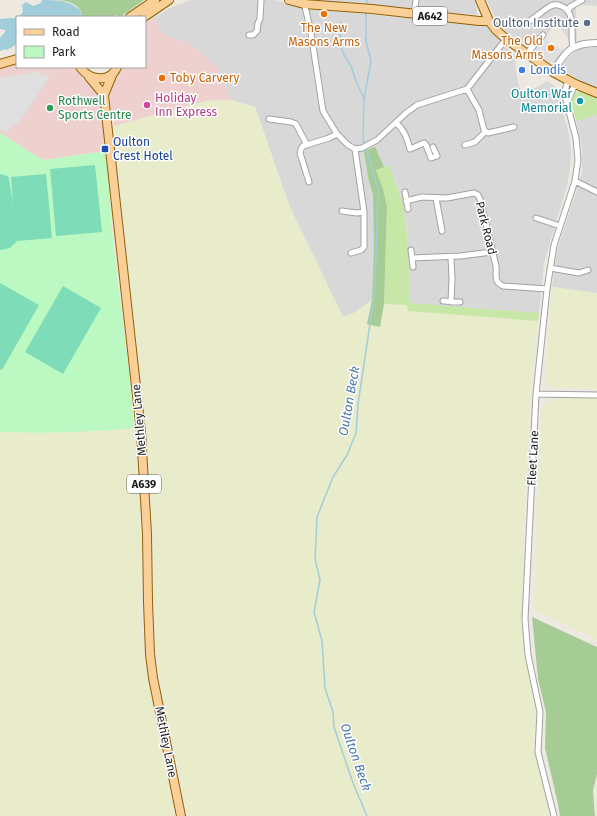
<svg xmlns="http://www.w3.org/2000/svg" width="597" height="816" font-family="'Fira Sans',sans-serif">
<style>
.residential{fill:#d9d8d8}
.commercial{fill:#eed0cf}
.farmland{fill:#e9eccb}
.grass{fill:#c6e7a6}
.forest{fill:#a5cc95}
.park{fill:#bcf8c1}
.pitch{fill:#7edcb8}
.parking{fill:#dfdfdf}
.water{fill:#a1cdda}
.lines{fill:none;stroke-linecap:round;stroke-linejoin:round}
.stream{stroke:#a1cdda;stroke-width:1.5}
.minor-casing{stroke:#a2a2a2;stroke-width:7}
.tertiary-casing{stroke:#a2a2a2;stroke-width:8}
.primary-casing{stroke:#906102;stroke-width:10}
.minor{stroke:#fff;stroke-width:5}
.tertiary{stroke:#fff;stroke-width:6}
.primary{stroke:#fad098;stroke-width:8}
.food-dot{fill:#e8710a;stroke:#fff;stroke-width:1.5}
.service-dot{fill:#5c6f8a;stroke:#fff;stroke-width:1.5}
.shop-dot{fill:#3f7fe0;stroke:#fff;stroke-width:1.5}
.culture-dot{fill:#0f9aa8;stroke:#fff;stroke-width:1.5}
.hotel-dot{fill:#d1479c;stroke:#fff;stroke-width:1.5}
.leisure-dot{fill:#2e9e5b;stroke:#fff;stroke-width:1.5}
.transit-dot{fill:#1a4fb4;stroke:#fff;stroke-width:1.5}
.labels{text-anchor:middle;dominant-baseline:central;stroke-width:3;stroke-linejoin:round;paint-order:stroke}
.shield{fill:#fff;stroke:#5f5f5f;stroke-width:1}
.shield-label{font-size:11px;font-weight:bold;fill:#1b1b1b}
.service-label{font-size:12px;fill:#4e5e75;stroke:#fff;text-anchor:end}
.food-label{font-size:12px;fill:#c56008;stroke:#fff}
.shop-label{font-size:12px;fill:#366cbe;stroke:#fff;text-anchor:start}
.culture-label{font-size:12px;fill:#0d838f;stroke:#fff;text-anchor:end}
.hotel-label{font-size:12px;fill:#b23c85;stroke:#fff;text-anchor:start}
.leisure-label{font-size:12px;fill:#27864d;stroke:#fff;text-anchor:start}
.transit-label{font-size:12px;fill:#164399;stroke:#fff;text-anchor:start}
.street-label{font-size:12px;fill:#1b1b1b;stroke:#fff}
.water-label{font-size:13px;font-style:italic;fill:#4a79a8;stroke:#fff}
</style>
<rect width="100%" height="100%" fill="#ede8e0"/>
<path class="residential" d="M 191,0 L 275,0 L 298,7 L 308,9 L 486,25 L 496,37 L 509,50 L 516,54 L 515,65 L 519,88 L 528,92 L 547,81 L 556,87 L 569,135 L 571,151 L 570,169 L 567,186 L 544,263 L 539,313 L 410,303 L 407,230 L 404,211 L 397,185 L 389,165 L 384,167 L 374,147 L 365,151 L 368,177 L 373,195 L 374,249 L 372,300 L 354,313 L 343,317 L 289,205 L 255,107 L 231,100 L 218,68 L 189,43 L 163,34 L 153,18 L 168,9 Z
M 305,0 L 476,0 L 477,15 L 347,3 Z
M 487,0 L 597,0 L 597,6 L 576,5 L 577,40 L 569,45 L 569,39 L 557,24 L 552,27 L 550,31 L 532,51 L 508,34 L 496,19 L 490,8 Z
M 597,46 L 597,88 L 579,81 L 564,70 L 563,68 L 566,61 L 577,50 L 585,47 Z
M 597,115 L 597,293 L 552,287 L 557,250 L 582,174 L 582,148 L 576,121 Z"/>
<path class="commercial" d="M 153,18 L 163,34 L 189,43 L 218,68 L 231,100 L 206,101 L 114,126 L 113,115 L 110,107 L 110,90 L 113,82 L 122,71 L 123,67 L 145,67 L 145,23 Z
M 17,64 L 17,67 L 73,67 L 94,90 L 99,98 L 106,151 L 43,160 L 0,133 L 0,69 Z"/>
<path class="farmland" d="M 231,100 L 255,107 L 289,205 L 343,317 L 354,313 L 372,300 L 367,324 L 380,327 L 384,304 L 407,305 L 409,311 L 538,321 L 531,388 L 524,526 L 522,622 L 527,662 L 536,710 L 537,727 L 534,740 L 534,751 L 550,816 L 188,816 L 159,676 L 155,637 L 154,602 L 154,541 L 146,429 L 114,126 L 206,101 Z
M 552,287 L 597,293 L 597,389 L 556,388 L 550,386 L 546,382 L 545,378 Z
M 560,398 L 597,398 L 597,640 L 534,609 L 541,413 L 543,407 L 547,402 Z
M 134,428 L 142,554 L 142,638 L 159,738 L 175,816 L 0,816 L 0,432 L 30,433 L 85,432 Z"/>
<path class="grass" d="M 579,91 L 583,91 L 597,96 L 597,115 L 576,121 C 574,111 567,97 579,91 Z
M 389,165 C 395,180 401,196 404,212 C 409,242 409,273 410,303 L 539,313 L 538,321 L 408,311 L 407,305 L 384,304 L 387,206 L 383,189 L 375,170 Z"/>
<path class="forest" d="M 59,0 L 144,0 L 120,17 L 117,15 L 111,17 L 82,17 C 82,5 69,1 59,0 Z
M 375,147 L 384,167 L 376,170 L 383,189 L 387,206 L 384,304 L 380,327 L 367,324 L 372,300 L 374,249 L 373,195 L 368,177 L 364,151 Z
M 532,617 L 597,647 L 597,774 L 593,791 L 595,816 L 560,816 L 558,804 L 545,748 L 546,712 L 538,679 Z"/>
<path class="park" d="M 0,133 L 43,160 L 106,151 L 113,241 L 130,381 L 134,428 C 89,432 45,434 0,432 Z"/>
<path class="pitch" d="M 95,165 L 102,232 L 56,236 L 50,169 Z
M 0,174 L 8,176 L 9,179 L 13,205 L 11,177 L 46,174 L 52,238 L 17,241 L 10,248 L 0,250 Z
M 0,283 L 39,305 L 2,370 L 0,369 Z
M 63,286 L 101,308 L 63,374 L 25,352 Z"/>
<path class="parking" d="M 544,38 L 563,51 L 554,62 L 549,63 L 532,51 Z
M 40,71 L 41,76 L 48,74 L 49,78 L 17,126 L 13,124 L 6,134 L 0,129 L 0,78 Z"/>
<path class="water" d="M 42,0 C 57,0 69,0 80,10 L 82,17 L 17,17 L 17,44 L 7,50 L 5,49 L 0,51 L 0,38 L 5,32 L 5,30 L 0,29 L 0,19 L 14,18 L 20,15 L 23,12 L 22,5 L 26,2 L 33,6 L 41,3 Z"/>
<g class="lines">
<path class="stream" d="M 366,6 L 367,0
M 341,22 L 340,43 L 344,55 L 351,66 L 357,84 L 364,98
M 365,144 L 363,140 L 364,99 L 371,61 L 366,41 L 366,12
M 366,148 L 378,189 L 375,290 L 358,404 L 356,433 L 347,455 L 333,477 L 317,517 L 315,559 L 320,580 L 314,612 L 322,641 L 325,688 L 333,712 L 334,727 L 353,783 L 367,816"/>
<g class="minor-casing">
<path id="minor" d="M 304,2 L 311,33 L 323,111 L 337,134 L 348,145 L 355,149 L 362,148 L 377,140 L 406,113 L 417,105 L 467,89 L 506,39
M 568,10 L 570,7 L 582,0
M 414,14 L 416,0
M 526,23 C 535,18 541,12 549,7 C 553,4 557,4 561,6 C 577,12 570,35 573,48
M 249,35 L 253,35 L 257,31 L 258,23 L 260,19 L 261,0
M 527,53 L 543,35
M 467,89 L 479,110 L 484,130 L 488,133 L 514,127
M 568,101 L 575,84
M 269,119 L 291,122 L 296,124 L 307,145
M 396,123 C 405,130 407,139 410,149 L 424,143 L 426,145 L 431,158 L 437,156 L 433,147
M 465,145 L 475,142 L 485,132
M 575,181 L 597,192
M 309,182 L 300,153 L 301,149 L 303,146 L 329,138 L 337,134
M 405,192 L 408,209
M 436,198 L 442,231
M 406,201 L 422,197 L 447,198 L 474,193 L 478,195 L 480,199 L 496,266 C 497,274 493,282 503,286 L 547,289
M 342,211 L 357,213 L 364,212
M 536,218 L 560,226
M 411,250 L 413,267
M 351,253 L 361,250 L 364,247 L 364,212 L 355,149
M 412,258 L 460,256 L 492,252
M 550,268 L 579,273 L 588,270
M 443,301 L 460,302
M 451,302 L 452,279 L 451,257
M 536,394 L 597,395
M 554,816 L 538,752 L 540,712 L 528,655 L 525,619 L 536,394 L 547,289 L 554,245 L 575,181 L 578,160 L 576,138 L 565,96 L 565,91 L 568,80"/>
</g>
<g class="tertiary-casing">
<path id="tertiary" d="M 553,72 C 566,51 571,43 597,43"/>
</g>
<g class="primary-casing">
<path id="primary" d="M 289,0 L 304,4 L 372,9 L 479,21 L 489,21
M 480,0 L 489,21 L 496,30 L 506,39 L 553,72 L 575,84 L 597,93
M 130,17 L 155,0
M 144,17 L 169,0
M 0,64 L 17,59
M 80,67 C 89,80 110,84 117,67
M 113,73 L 104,95 L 141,432 L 147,534 L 148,602 L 150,654 L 153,678 L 181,816
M 89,77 L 104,95"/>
</g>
<use href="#minor" class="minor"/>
<use href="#tertiary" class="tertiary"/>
<use href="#primary" class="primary"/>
</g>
<g class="food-dot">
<circle cx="324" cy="14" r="4"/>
<circle cx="551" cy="48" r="4"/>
<circle cx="162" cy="78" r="4"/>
</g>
<circle class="service-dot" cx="587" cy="23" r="4"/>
<circle class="shop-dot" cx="522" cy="70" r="4"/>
<circle class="culture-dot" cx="580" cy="101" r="4"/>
<circle class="hotel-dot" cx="147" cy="105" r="4"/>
<circle class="leisure-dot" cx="50" cy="108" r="4"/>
<rect class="transit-dot" x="101" y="145" width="8" height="8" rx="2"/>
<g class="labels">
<g class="shield">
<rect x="413" y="7" width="34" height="18" rx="3"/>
<rect x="127" y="475" width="34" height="18" rx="3"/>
</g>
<g class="shield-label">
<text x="430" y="16">A642</text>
<text x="144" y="484">A639</text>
</g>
<g class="service-label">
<text x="579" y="23">Oulton Institute</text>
</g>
<g class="food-label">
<text x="324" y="28">The New<tspan x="324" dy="14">Masons Arms</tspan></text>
<text x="543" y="41" text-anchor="end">The Old<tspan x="543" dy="14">Masons Arms</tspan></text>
<text x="170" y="78" text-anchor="start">Toby Carvery</text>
</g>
<g class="shop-label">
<text x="530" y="70">Londis</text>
</g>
<g class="culture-label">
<text x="572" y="94">Oulton War<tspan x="572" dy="14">Memorial</tspan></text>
</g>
<g class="hotel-label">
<text x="155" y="98">Holiday<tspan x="155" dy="14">Inn Express</tspan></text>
</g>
<g class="leisure-label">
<text x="58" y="101">Rothwell<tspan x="58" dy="14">Sports Centre</tspan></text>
</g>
<g class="transit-label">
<text x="113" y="142">Oulton<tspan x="113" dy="14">Crest Hotel</tspan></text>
</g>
<g class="street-label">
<text transform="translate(486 228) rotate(76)">Park Road</text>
<text transform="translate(139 420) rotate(-95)">Methley Lane</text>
<text transform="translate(533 458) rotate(-87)">Fleet Lane</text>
<text transform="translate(166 742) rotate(79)">Methley Lane</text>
</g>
<g class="water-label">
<text transform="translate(349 401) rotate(-80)">Oulton Beck</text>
<text transform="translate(356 757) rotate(71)">Oulton Beck</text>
</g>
</g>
<rect x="16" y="16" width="130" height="52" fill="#ffffff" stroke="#a4a4a4"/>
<rect x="24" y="29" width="20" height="6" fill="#fad098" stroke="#a4a4a4"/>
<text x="52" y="36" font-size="12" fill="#1b1b1b">Road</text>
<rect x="24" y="46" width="20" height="12" fill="#bcf8c1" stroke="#a4a4a4"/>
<text x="52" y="56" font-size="12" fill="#1b1b1b">Park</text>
</svg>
